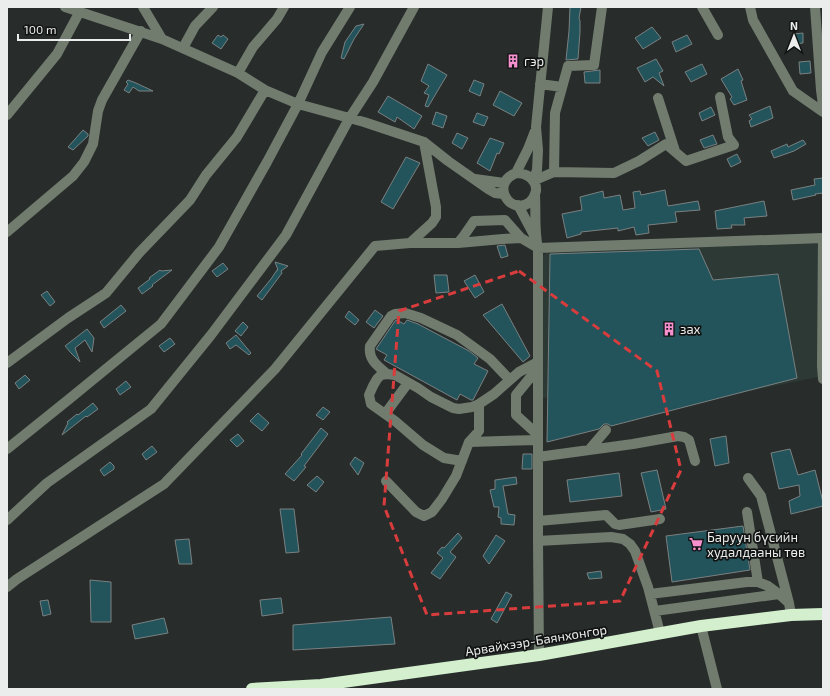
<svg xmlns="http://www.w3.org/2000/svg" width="830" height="696" font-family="'Exo 2',sans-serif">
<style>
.built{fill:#2c3935}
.building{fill:#23545b;stroke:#7a8081}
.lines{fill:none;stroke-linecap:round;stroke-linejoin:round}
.minor{stroke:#717c6f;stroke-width:10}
.highway{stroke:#d3efcd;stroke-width:12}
.marked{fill:none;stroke:#d83c3c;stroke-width:3;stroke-dasharray:8 5;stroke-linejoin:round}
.labels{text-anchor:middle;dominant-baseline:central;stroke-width:3.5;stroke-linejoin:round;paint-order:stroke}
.poi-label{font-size:13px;fill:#eaedec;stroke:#121414;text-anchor:start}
.street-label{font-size:13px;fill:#eaedec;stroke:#121414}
</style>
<rect width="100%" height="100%" fill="#282d2b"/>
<path class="built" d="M 823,241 L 823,376 L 595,422 L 589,394 L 543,398 L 542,257 L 548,251 Z"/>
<path class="building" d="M 570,7 L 581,7 L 579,18 L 580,21 L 580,32 L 578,59 L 566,60 L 569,31 Z
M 364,24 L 354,39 L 344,59 L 341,58 L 345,42 L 356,26 Z
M 652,27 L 661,38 L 643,49 L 635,38 Z
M 803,33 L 803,43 L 794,44 L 794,34 Z
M 218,35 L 221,37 L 223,35 L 228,39 L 221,49 L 212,43 Z
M 687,35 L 692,44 L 676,52 L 672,42 Z
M 656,59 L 663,71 L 659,73 L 664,86 L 653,77 L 645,82 L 637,68 Z
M 810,61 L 811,73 L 800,74 L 799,62 Z
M 428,64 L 447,75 L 428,107 L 425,106 L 429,95 L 424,93 L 429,86 L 421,81 Z
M 702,64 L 707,74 L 691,82 L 685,72 Z
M 738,69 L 743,80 L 741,81 L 747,100 L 734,105 L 730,99 L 732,97 L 721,79 Z
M 600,70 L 600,83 L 585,83 L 584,72 Z
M 128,80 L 136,83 L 153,91 L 139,91 L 133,87 L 129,93 L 124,90 L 128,84 L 126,82 Z
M 474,80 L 484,84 L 480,96 L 469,91 Z
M 500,91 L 522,103 L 514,116 L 493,105 Z
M 388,96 L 422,116 L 414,129 L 397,117 L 395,122 L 378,112 Z
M 770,106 L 773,118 L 751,127 L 749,121 L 752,119 L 749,115 Z
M 711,107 L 715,115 L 702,121 L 699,113 Z
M 436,112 L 447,116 L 443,128 L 432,124 Z
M 477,113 L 488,117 L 484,126 L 473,122 Z
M 83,130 L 88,134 L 88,136 L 73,150 L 68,147 Z
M 655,132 L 659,140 L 648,146 L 642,138 Z
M 457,133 L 468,138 L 462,149 L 452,143 Z
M 713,135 L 717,144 L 704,148 L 700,140 Z
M 490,138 L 504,143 L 499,154 L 497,153 L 490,171 L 477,163 Z
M 803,140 L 806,144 L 794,151 L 774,158 L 771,151 L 787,144 L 788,147 Z
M 737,154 L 741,162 L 731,167 L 727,159 Z
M 406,157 L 420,163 L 393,209 L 381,202 Z
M 823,178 L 823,193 L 815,194 L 816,195 L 793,200 L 791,190 L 815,185 L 814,179 Z
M 665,190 L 668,206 L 698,201 L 700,210 L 675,212 L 677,222 L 648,225 L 649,233 L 636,235 L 634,227 L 618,231 L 618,228 L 581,232 L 581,234 L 567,238 L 562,214 L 582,210 L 580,197 L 603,191 L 604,198 L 620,195 L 623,210 L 635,208 L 633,192 L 640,191 L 641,195 Z
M 764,201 L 767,216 L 744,218 L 745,225 L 731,225 L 732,228 L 717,229 L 715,211 Z
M 505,245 L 508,256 L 501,258 L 497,246 Z
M 699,249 L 713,280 L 778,274 L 797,378 L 611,426 L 608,424 L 604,424 L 599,429 L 547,442 L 550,254 Z
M 275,262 L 288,266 L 281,271 L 282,273 L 262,300 L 257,296 L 271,279 L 277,270 L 278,270 Z
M 223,263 L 228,269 L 217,277 L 212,271 Z
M 160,270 L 161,271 L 172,270 L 152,285 L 153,286 L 142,294 L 138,288 L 150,279 L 149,278 Z
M 434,275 L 447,275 L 449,292 L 436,293 Z
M 475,275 L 484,292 L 475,298 L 464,281 Z
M 47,291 L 55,302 L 50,306 L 41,295 Z
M 502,304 L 530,356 L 523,362 L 483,315 Z
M 121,305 L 126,311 L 104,328 L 100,322 Z
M 375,310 L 383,316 L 374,328 L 366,322 Z
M 349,311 L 359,320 L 355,325 L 345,317 Z
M 397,320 L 404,324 L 407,320 L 418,324 L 469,351 L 478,358 L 474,364 L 488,371 L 473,400 L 471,400 L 460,394 L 457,400 L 384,360 L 387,355 L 376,349 L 395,321 Z
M 243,322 L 248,327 L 241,336 L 235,331 Z
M 87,329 L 94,338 L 92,352 L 85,340 L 75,348 L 80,362 L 71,353 L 65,346 Z
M 236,335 L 251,353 L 249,355 L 236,345 L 230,349 L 226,343 Z
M 170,338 L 175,344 L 164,352 L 159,346 Z
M 25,375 L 30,380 L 19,389 L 15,383 Z
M 126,381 L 131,387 L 120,395 L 116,389 Z
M 93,403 L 98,409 L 87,417 L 86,416 L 62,435 L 68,423 L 67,422 L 77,414 L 78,415 Z
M 323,407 L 330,412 L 323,420 L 316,415 Z
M 258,413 L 269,423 L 262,431 L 250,421 Z
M 321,428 L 328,434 L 304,466 L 306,467 L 294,481 L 285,474 L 302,455 L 301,454 Z
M 238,434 L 244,441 L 237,447 L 230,440 Z
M 726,436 L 729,463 L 715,466 L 710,439 Z
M 152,446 L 157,452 L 146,460 L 142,454 Z
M 790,449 L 798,475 L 815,470 L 823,502 L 823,506 L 791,514 L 789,501 L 800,496 L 799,485 L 779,489 L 771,453 Z
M 523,454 L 532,454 L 532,469 L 522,469 Z
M 355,457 L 364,463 L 358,475 L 350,464 Z
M 110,462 L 114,466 L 114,469 L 104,476 L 100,470 Z
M 657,470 L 666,509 L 651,512 L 641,473 Z
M 619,473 L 622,496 L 570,502 L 567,480 Z
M 317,476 L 324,482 L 316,492 L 307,485 Z
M 516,477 L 517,484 L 503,486 L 508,514 L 515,515 L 514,525 L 501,524 L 501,518 L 498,517 L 499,507 L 494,507 L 490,490 L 495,489 L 495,480 Z
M 280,509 L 294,509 L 299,552 L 286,553 Z
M 743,526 L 750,570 L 672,582 L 666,536 Z
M 458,533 L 462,538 L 450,552 L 456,557 L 440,579 L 431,573 L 443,558 L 437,553 L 442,547 L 444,548 Z
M 496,535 L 505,541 L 489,564 L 483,556 Z
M 189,539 L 192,564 L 179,564 L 175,540 Z
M 601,571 L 602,578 L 589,579 L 587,573 Z
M 90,580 L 111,582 L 111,622 L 91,622 Z
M 506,592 L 512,595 L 497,623 L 491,619 Z
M 281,598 L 283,613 L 262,616 L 260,600 Z
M 48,600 L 51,614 L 43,616 L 40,601 Z
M 391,617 L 395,644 L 293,650 L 293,625 Z
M 164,618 L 168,633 L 135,639 L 132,625 Z"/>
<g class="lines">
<path class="minor" d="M 65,7 L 162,39 L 238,73 L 265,90 L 298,104 L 364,122 L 424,142 L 448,161 L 488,189 L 495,193 L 503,194
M 143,7 L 162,39
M 702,7 L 718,35
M 750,7 L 753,20 L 793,91 L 823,112
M 815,7 L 821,90 L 823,105
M 183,48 L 195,26 L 213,7
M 238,73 L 253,47 L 277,19 L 284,7
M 540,84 L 562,87
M 658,98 L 675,151
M 7,115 L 57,54 L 80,11
M 554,172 L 555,113 L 568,66 L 594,65 L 602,7
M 516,173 C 526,173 537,179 536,191 C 535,195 533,199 530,202 C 511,217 489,184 516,173 Z
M 516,173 L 528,149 L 535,131
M 475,179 L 504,183
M 533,181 L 554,172 L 614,173 L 639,161 L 666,144 L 686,161 L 734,145 L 728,137 L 720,97
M 533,181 L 537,170 L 538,150 L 536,127 L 548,7
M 535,195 C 536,213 534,231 538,248 L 538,541 L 539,655
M 518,205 L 535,237
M 7,232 L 73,176 L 84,162 L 93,144 L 98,111 L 102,100 L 141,31
M 410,243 L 432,223 L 436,217 L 436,207 L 424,142
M 458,243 L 463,237 L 474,221 L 505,220 L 521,238
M 7,363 L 68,318 L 106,293 L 139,253 L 190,200 L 206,175 L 237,137 L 265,90
M 387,374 C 378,366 368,360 370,346 L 391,316 L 395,314 L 405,313 L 421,318 L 457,335 L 490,359 L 510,380
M 385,414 L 408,383
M 538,435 L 516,415 L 516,395 L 538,368
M 469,442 L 538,440
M 7,449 L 68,400 L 161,324 L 219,247 L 267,162 L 298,104 L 322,52 L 350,7
M 589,450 L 606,430
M 538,457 L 633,444 L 678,436 L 684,437 L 689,440 L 695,461
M 462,461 L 444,458 L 423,445 L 395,421 L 371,404 L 369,395 L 373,386 L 377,379 L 381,375 L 387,374 L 395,375 L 418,388 L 431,397 L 453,408 L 459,409 L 472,407 L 479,404 L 494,394 L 519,372 L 538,362
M 748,478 L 761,496 L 789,603
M 386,481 L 416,512 L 424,516 L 432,512 L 442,499 L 456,476 L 469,442 L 479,431 L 479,404
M 747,512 L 758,582
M 7,520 L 47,483 L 151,409 L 211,335 L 286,235 L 349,119 L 373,82 L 414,7
M 538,521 L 606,515 L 615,524 L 619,525 L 660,519
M 538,541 L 611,537 L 623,539 L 630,544 L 635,551 L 648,587 L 660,633
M 7,587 L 17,579 L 164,484 L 275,369 L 375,246 L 410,243 L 458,243 L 503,239 L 521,238 L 538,248 L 823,238 L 822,366 L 823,379
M 650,594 L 747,582 L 758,582 L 768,586 L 779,594 L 789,603 L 791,615
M 655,611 L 779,594
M 701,626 L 717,689"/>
<path class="highway" d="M 252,689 L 321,685 L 539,655 L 701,626 L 791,615 L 823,614"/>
</g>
<path class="marked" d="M 519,271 L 657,371 L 681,470 L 620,601 L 427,615 L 384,506 L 399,311 Z"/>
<defs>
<g id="building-bare" transform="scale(1.08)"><path d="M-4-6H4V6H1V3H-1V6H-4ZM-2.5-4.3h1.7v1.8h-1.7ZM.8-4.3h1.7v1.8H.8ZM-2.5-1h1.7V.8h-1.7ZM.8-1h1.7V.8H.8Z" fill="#f690cf" stroke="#121414" stroke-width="2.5" paint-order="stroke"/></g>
<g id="supermarket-bare" transform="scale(1.08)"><path d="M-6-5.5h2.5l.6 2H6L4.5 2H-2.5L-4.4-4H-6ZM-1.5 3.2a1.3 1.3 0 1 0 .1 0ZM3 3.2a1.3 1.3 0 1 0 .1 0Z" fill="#f690cf" stroke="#121414" stroke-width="2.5" paint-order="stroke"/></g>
</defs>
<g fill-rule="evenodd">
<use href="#building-bare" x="513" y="61"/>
<use href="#building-bare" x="669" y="329"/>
<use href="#supermarket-bare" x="696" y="544"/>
</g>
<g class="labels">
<g class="poi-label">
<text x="524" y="61">гэр</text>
<text x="680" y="329">зах</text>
<text x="707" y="537">Баруун бүсийн<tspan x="707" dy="15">худалдааны төв</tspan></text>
</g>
<g class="street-label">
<text transform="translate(536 640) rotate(-9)">Арвайхээр-Баянхонгор</text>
</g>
</g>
<rect width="830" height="696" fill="none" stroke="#eaedec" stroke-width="16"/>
<g transform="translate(794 36)" stroke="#121414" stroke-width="3" paint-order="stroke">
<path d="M0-3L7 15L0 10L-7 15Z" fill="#eaedec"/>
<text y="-6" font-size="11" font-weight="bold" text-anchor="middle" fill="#eaedec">N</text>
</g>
<path d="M18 34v6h112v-6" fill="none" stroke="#eaedec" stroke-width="2"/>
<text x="24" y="34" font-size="12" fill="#eaedec" stroke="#121414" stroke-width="3" paint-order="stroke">100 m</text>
</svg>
